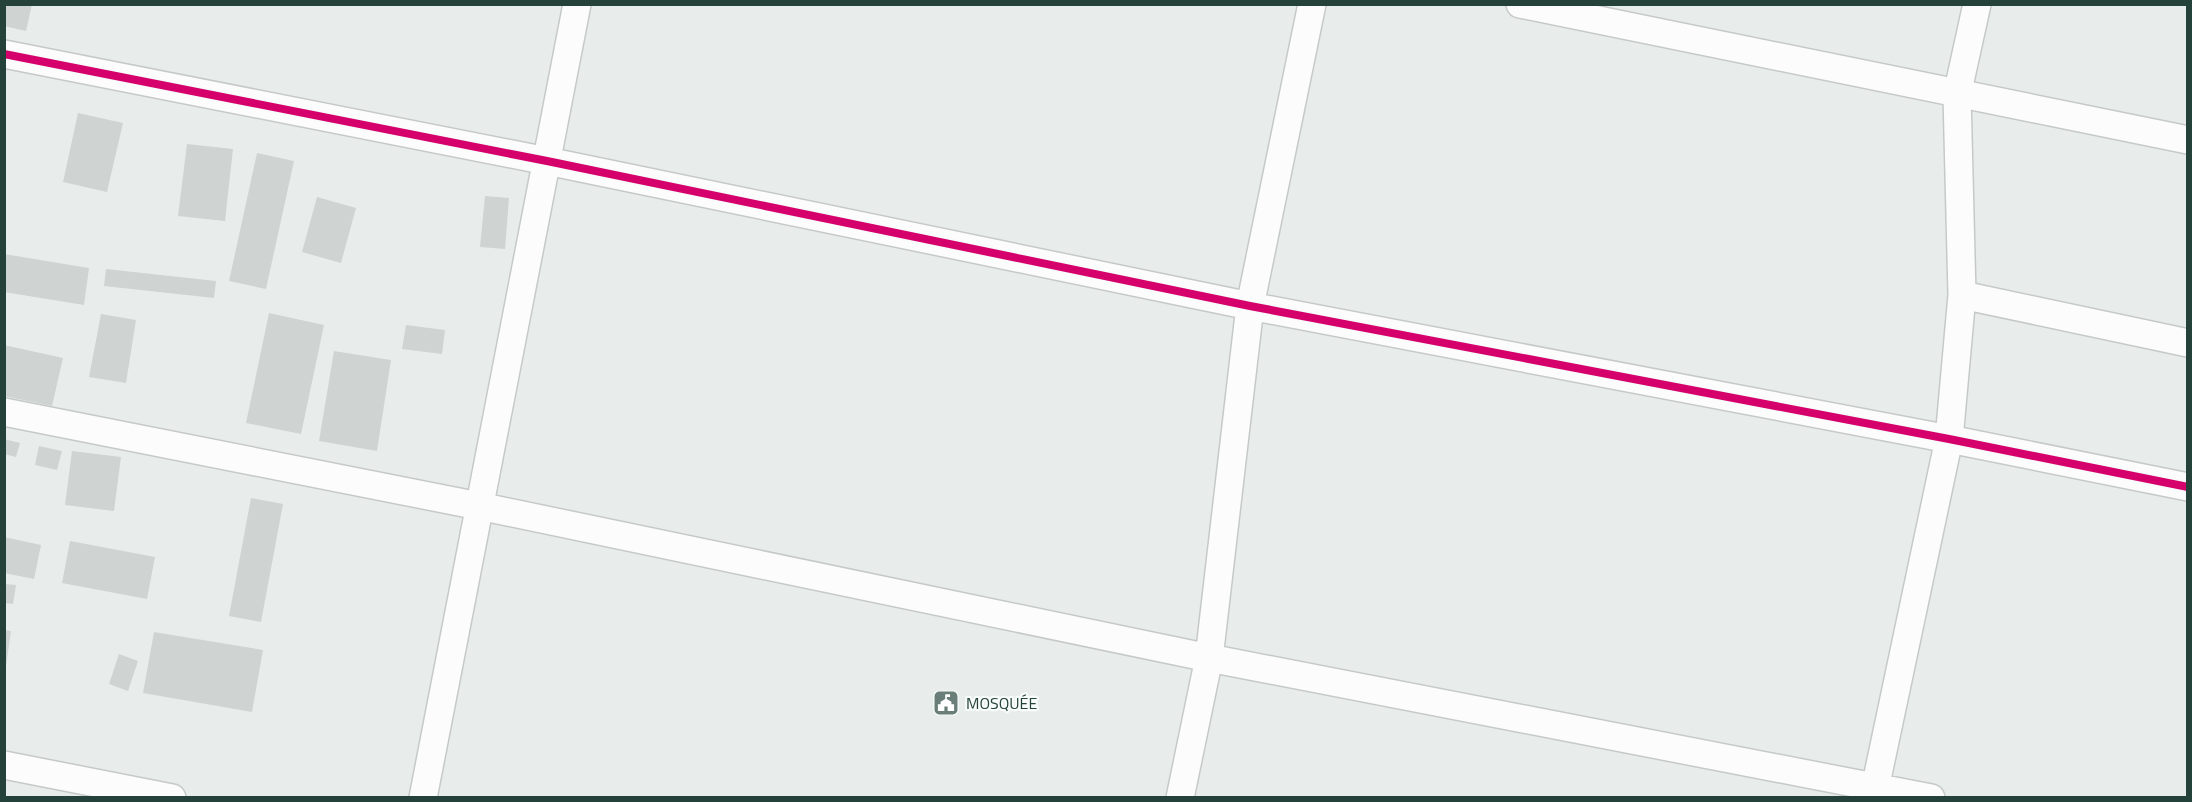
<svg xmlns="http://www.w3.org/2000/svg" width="2192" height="802" font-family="'Titillium Web',sans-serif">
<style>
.building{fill:#cfd4d2}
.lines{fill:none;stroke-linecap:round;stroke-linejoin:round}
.minor-casing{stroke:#c5cac8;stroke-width:30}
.minor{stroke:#fcfcfc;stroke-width:27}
.cycleway-casing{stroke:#f7fbf9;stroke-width:11}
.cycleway{stroke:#d6006c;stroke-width:8}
.labels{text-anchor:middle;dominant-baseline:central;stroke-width:4.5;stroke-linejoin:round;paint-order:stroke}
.poi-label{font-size:16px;fill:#24423a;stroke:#f7fbf9;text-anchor:start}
</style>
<rect width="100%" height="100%" fill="#e8edeb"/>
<path class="building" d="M 4,4 L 32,4 L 26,31 L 4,26 Z
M 78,113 L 123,123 L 107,192 L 63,182 Z
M 187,144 L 233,149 L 225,221 L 178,216 Z
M 257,153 L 294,161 L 266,289 L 229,281 Z
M 485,196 L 509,198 L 505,249 L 480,247 Z
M 317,197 L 356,208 L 341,263 L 302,252 Z
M 4,254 L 89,268 L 84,305 L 4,292 Z
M 106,269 L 216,281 L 214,298 L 104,286 Z
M 269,313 L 324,325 L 301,434 L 246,423 Z
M 101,314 L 136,320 L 126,383 L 89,377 Z
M 406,325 L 445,330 L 442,354 L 402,349 Z
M 4,345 L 63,358 L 52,406 L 4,396 Z
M 334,351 L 391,360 L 377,451 L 319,441 Z
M 4,439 L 20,443 L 16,457 L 4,454 Z
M 39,446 L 62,451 L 57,470 L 35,465 Z
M 72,451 L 121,457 L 114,511 L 65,505 Z
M 251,498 L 283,504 L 261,622 L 229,616 Z
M 4,537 L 41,545 L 34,579 L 4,573 Z
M 70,541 L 155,557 L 147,599 L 62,583 Z
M 4,584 L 16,585 L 13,604 L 4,603 Z
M 4,630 L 11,631 L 6,666 L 4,666 Z
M 154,632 L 263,650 L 252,712 L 143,693 Z
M 119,654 L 138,661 L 128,691 L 109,684 Z"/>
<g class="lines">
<g class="minor-casing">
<path id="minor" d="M 1520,4 L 2188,140
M 4,54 L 547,161 L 1250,306 L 1949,439 L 2188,487
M 1962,295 L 2188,343
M 4,412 L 479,506 L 1209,658 L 1931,798
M 4,765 L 172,798
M 423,798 L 577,4
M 1180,798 L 1209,658 L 1250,306 L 1312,4
M 1873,798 L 1949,439 L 1962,295 L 1957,95 L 1977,4"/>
</g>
<use href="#minor" class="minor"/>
<g class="cycleway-casing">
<path id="cycleway" d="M 4,54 L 547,161 L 1250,306 L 1949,439 L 2188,487"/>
</g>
<use href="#cycleway" class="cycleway"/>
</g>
<defs>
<g id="civic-square" transform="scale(1.35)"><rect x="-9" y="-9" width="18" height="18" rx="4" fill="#697e78" stroke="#f7fbf9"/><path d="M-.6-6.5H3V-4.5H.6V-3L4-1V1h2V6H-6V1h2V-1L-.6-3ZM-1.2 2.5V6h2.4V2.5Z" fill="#fff"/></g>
</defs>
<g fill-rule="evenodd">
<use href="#civic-square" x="946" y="703"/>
</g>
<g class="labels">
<g class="poi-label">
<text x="966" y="703">MOSQUÉE</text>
</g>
</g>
<rect width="2192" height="802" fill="none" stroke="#24423a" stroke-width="12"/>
</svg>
